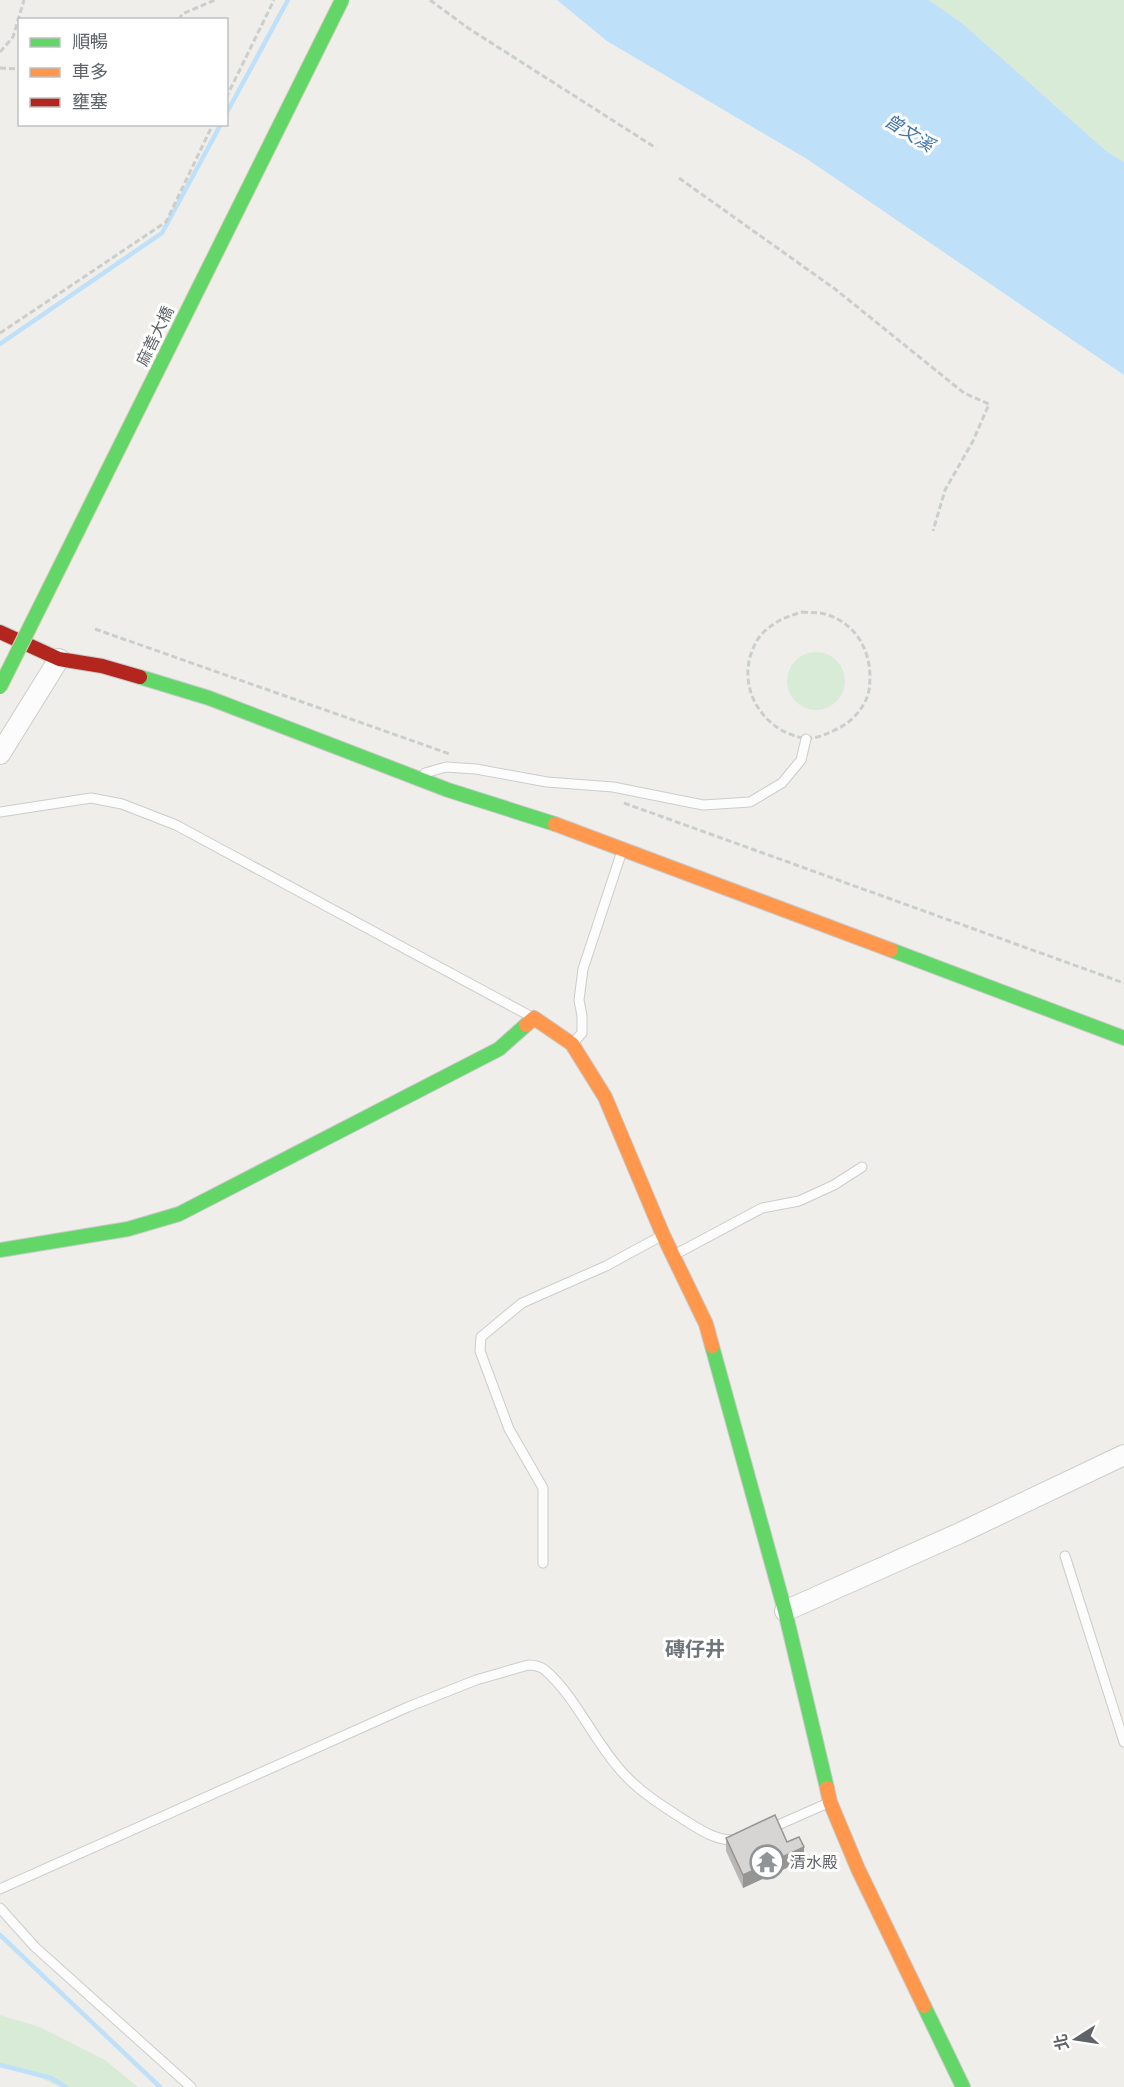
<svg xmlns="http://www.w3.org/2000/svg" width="1124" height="2087" font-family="'DM Sans','Noto Sans TC',sans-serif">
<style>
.green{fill:#d8ebd6}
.water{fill:#bfe0f9}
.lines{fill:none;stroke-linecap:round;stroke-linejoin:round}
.stream{stroke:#bfe0f9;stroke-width:4.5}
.lane-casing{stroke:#cbcccc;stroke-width:11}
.street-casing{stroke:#cbcccc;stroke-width:22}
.fast-casing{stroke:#cacacb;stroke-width:16}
.slow-casing{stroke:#cacacb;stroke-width:16}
.jam-casing{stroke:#cacacb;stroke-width:16}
.path{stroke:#cacfcc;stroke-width:3;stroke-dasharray:6 3;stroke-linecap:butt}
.lane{stroke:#fdfcfc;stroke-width:9}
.street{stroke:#fdfcfc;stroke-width:20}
.fast{stroke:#63d668;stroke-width:14}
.slow{stroke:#ff974d;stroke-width:14}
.jam{stroke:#b3261e;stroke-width:14}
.fast-bridge-casing{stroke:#d7ceb8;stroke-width:16;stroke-linecap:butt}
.fast-bridge{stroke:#63d668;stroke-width:14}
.wall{fill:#b8b7b5}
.shaded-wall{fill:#969594}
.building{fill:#d6d5d3;stroke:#969594;stroke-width:1.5}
.labels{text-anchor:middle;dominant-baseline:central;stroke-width:6;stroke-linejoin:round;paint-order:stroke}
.street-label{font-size:16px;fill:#5f6368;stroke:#fff}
.poi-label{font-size:16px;fill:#5f6368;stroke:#fff;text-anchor:start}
.water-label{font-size:18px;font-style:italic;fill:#4174aa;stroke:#fff}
.quarter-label{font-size:20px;font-weight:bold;fill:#70757a;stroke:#fff}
</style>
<rect width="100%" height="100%" fill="#efeeea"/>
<path class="green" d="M 929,0 L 1124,0 L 1124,162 L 1106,151 L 963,24 Z
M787 681a29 29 0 1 1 58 0a29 29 0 1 1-58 0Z
M 0,2015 L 40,2027 L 105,2060 L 138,2087 L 60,2087 L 39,2077 L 0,2066 Z"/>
<path class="water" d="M 557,0 L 929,0 L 963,24 L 1106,151 L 1124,162 L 1124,375 L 807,159 L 607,41 Z"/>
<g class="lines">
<path class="stream" d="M 226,114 L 288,0
M 0,344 L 162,233 L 221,124
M 0,1935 L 160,2087
M 0,2065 L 51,2078 L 66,2087"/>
<g class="lane-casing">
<path id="lane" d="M 425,773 L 446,767 L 476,769 L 547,782 L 613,787 L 703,805 L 750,802 L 782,783 L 801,760 L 806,739
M 0,812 L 91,798 L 122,804 L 176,825 L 532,1017
M 573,1043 L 582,1033 L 582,1016 L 579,1000 L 583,969 L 622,851
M 676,1254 L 762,1208 L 799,1201 L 834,1185 L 862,1167
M 1065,1556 L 1124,1742
M 543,1563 L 543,1488 L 509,1429 L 480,1351 L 481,1337 L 522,1303 L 606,1266 L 661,1236
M 769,1829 L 828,1803
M 0,1889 L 408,1707 L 476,1680 L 528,1665 C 534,1665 540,1666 545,1670 C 577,1698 594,1742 623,1773 C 640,1792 664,1807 686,1821 C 702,1831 717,1841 736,1840
M 0,1908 L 35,1947 L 191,2087"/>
</g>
<g class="street-casing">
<path id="street" d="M 0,754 L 59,659
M 785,1611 L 960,1533 L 1124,1455"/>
</g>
<g class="fast-casing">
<path id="fast" d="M 140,677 L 209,698 L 448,790 L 555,824
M 891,950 L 1124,1038
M 0,1250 L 128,1229 L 179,1214 L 499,1049 L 526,1025
M 712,1346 L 785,1611 L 827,1788
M 924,2006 L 963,2087"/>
</g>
<g class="slow-casing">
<path id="slow" d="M 555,824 L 891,950
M 526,1025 L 534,1018 L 572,1044 L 605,1097 L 663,1235 L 706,1324 L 712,1346
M 827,1788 L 830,1802 L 858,1869 L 924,2006"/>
</g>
<g class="jam-casing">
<path id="jam" d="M 0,632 L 59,659 L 102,666 L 140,677"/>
</g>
<path class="path" d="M 430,0 L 468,28 L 656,148
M 179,20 L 182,14 L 215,0
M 0,52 L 13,37 L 24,0
M 0,68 L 20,69
M 226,98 L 274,0
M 679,178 L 835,289 L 964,393 L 989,404 L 973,441 L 945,490 L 933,531
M 0,333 L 166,222 L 213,124
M 802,612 C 810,613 818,612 825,614 C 859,624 874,656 869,690 C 866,706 853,721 839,728 C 829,733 815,740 804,738 C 766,732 740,694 750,657 C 753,647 758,636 766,630 C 777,620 789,616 802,612 Z
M 95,629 L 450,754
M 624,803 L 1124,983"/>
<use href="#lane" class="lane"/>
<use href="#street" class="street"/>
<use href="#fast" class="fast"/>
<use href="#slow" class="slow"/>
<use href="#jam" class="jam"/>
<g class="fast-bridge-casing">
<path id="fast-bridge" d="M 0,687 L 342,0"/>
</g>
<use href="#fast-bridge" class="fast-bridge"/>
</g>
<path class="wall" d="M 726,1838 L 787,1842 L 804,1860 L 743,1888 L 726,1851 Z"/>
<path class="shaded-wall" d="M 804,1847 L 804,1860 L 743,1888 L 743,1875 Z"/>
<path class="building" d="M 775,1815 L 787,1842 L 799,1837 L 804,1847 L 743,1875 L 726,1838 Z"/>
<defs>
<g id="temple-ring" transform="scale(1.725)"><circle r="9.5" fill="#fff" stroke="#919496" stroke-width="1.5"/><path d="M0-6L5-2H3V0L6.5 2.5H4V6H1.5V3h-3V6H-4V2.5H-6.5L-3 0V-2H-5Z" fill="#919496"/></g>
</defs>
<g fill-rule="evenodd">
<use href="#temple-ring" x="767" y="1862"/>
</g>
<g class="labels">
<g class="street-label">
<text transform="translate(155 336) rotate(-64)">麻善大橋</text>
</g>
<g class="poi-label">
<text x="790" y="1862">清水殿</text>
</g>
<g class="water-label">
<text transform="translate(909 133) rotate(32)">曾文溪</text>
</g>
<g class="quarter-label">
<text x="695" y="1649">磚仔井</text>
</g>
</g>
<rect x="18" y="18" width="210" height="108" fill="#ffffff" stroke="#bfc1c3" stroke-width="1.5"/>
<rect x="30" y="38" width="30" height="9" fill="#63d668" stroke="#bfc1c3" stroke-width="1.5"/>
<text x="72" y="48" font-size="18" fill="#5f6368">順暢</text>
<rect x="30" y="68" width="30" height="9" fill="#ff974d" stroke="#bfc1c3" stroke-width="1.5"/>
<text x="72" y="78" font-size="18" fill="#5f6368">車多</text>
<rect x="30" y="98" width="30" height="9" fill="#b3261e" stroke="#bfc1c3" stroke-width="1.5"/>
<text x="72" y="108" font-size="18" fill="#5f6368">壅塞</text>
<g transform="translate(1076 2039) rotate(258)" stroke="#ffffff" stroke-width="4.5" paint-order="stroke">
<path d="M0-4.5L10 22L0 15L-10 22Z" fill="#5f6368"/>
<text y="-9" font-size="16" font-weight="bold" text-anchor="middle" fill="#5f6368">北</text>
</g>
</svg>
